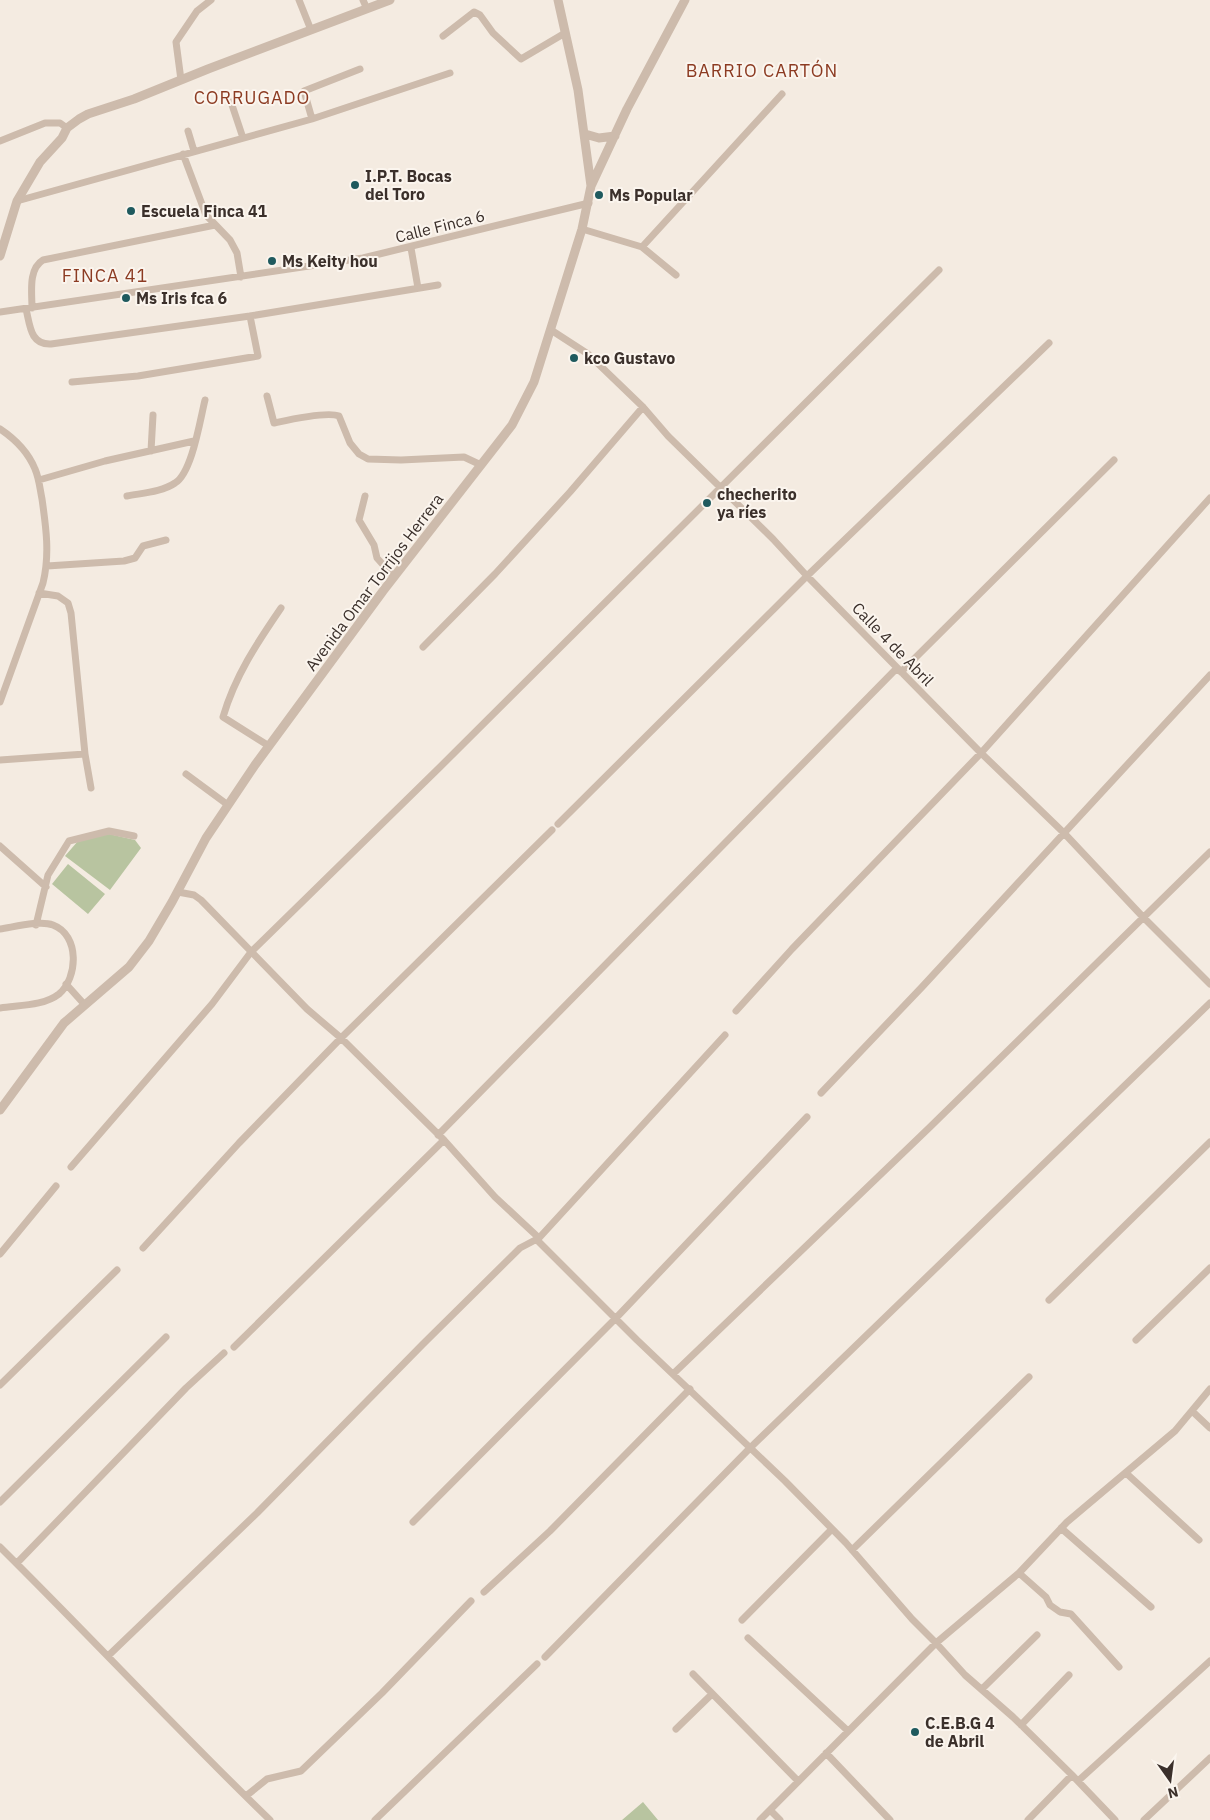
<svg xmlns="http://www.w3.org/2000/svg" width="1210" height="1820" font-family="'IBM Plex Sans',sans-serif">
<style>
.green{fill:#b8c4a0}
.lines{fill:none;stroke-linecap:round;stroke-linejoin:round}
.minor{stroke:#cdbbac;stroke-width:7}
.tertiary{stroke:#cdbbac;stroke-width:9}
.poi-dot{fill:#1f5a5e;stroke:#fbf5ee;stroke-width:2}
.labels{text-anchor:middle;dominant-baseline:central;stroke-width:4;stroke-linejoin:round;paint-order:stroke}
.poi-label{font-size:16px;font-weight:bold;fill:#3b302b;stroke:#fbf5ee;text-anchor:start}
.street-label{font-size:16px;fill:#3b302b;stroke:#fbf5ee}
.neighbourhood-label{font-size:18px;letter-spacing:1px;fill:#8c3b22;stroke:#fbf5ee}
</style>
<rect width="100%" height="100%" fill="#f4ebe1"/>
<path class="green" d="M 109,834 L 135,840 L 141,848 L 110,890 L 65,856 L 78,841 Z
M 68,864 L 105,894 L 88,914 L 52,884 Z
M 643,1802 L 658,1820 L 622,1820 Z"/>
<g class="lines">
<path class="minor" d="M 299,0 L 311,30
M 363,0 L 367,9
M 443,36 L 474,12 L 480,15 L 493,33 L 521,59 L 565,33
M 181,80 L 176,42 L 197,11 L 211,0
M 231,102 L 243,138
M 312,119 L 304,91 L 360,69
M 188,131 L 194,151
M 0,141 L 45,123 L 60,123 L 67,128
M 183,154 L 206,215 L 230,240 L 237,253 L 241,277
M 17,201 L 312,119 L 450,73
M 582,229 L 642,247 L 676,275
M 642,247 L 782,94
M 411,248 L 418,288
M 32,308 C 32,293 28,269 43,260 L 215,225
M 26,309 C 30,325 30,345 51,344 L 250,316 L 438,285
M 0,312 L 363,258 L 589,203
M 551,330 L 588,354 L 643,407 L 668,436 L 773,539 L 807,576 L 981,753 L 1064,833 L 1142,916 L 1210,984
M 72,382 L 138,376 L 258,356 L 250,316
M 267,396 L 274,423 C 288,420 327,411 339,416 L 350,443 L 359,454 L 368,459 L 401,460 L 464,457 L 481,465
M 0,429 C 15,439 28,452 35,469 C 39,478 40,489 42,499 C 46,527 50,555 43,583 L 0,702
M 151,451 L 153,415
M 39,480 L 105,461 L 194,441
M 127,496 C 142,493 162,492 175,483 C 192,473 200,420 205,400
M 365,496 L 359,520 L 374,545 L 377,558 L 394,577
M 47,566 L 124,561 L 135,558 L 143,546 L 166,540
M 39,593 L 58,596 L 68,603 L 71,613 L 85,754 L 91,788
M 423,647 L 495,574 L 570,492 L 643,407
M 269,746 L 223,717 C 235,676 257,643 281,608
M 0,760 L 85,754
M 186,774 L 228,805
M 558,824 L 807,576 L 1049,343
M 0,846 L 46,887
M 178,892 L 194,895 L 201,900 L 307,1009 L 341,1038 L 444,1140 L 495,1197 L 539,1238 L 537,1240 L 637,1340 L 785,1481 L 846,1543 L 912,1619 L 936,1643 L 760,1820
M 36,925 L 48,875 L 69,841 L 109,831 L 134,836
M 0,929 C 14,927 40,920 53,925 C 80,935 78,978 59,994 C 44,1006 18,1005 0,1008
M 66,984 L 84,1004
M 736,1011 L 792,949 L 981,753 L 1210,498
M 821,1093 L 922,987 L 1210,675
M 438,1135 L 897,668 L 901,672 L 1114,460
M 71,1167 L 212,1004 L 251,952 L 440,767 L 939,270
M 143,1248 L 239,1143 L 341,1038 L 552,830
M 0,1254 L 56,1186
M 1049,1300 L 1210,1142
M 1136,1340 L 1210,1268
M 234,1347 L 444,1140
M 673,1374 L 930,1127 L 1210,852
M 0,1385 L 117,1270
M 1192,1411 L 1210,1428
M 1126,1473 L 1199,1540
M 0,1502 L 166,1337
M 413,1522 L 616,1318 L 807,1117
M 1061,1528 L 1151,1607
M 0,1547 C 91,1637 178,1731 270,1820
M 852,1550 L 1029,1377
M 17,1563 L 186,1388 L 224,1353
M 1019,1573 L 1046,1597 L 1050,1605 L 1060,1612 L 1071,1614 L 1119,1667
M 484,1592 L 550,1531 L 690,1389
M 742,1620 L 832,1529
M 748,1638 L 848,1731
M 108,1656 L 257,1513 L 423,1344 L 520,1248 L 539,1238 L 725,1035
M 545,1657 L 750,1448 L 1210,1003
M 693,1674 L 798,1781
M 982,1689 L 1037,1635
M 1021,1725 L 1069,1675
M 676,1729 L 712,1694
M 826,1753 L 890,1820
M 1078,1781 L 1210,1661
M 246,1796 L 267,1779 L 301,1771 L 382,1693 L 471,1601
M 770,1810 L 780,1820
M 375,1820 L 537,1664
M 1028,1820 L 1072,1775
M 1115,1820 L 1072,1775 L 1013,1717 L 965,1675 L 936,1643 L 1019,1573 L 1067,1522 L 1175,1431 L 1210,1389
M 1144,1820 L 1210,1758"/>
<path class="tertiary" d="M 585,134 L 599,138 L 615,136
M 591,186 L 627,109 L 685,0
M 0,256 L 17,201 L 40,162 L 62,138 L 67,128 L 79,119 L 88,114 L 134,99 L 208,69 L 390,0
M 0,1110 L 64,1023 L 129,967 L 149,941 L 172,902 L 206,838 L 255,765 L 383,591 L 512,425 L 534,382 L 582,229 L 591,186 L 578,90 L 558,0"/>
</g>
<g class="poi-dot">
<circle cx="355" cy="185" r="5"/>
<circle cx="599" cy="195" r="5"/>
<circle cx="131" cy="211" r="5"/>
<circle cx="272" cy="261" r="5"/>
<circle cx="126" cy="298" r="5"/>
<circle cx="574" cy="358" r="5"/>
<circle cx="707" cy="503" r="5"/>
<circle cx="915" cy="1732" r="5"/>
</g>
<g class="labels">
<g class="poi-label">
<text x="365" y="176">I.P.T. Bocas<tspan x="365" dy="18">del Toro</tspan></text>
<text x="609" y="195">Ms Popular</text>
<text x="141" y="211">Escuela Finca 41</text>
<text x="282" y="261">Ms Keity hou</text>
<text x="136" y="298">Ms Iris fca 6</text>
<text x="584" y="358">kco Gustavo</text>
<text x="717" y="494">checherito<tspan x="717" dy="18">ya ríes</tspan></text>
<text x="925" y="1723">C.E.B.G 4<tspan x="925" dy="18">de Abril</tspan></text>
</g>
<g class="street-label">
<text transform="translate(440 226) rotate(-14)">Calle Finca 6</text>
<text transform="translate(374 582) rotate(-53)">Avenida Omar Torrijos Herrera</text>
<text transform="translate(893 644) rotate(46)">Calle 4 de Abril</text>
</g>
<g class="neighbourhood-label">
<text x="762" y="70">BARRIO CARTÓN</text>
<text x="252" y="97">CORRUGADO</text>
<text x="105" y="275">FINCA 41</text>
</g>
</g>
<g transform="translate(1170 1780) rotate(166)" stroke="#fbf5ee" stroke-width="4" paint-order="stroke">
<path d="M0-4L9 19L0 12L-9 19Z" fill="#3b302b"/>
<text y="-8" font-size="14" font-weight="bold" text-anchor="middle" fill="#3b302b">N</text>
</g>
</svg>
